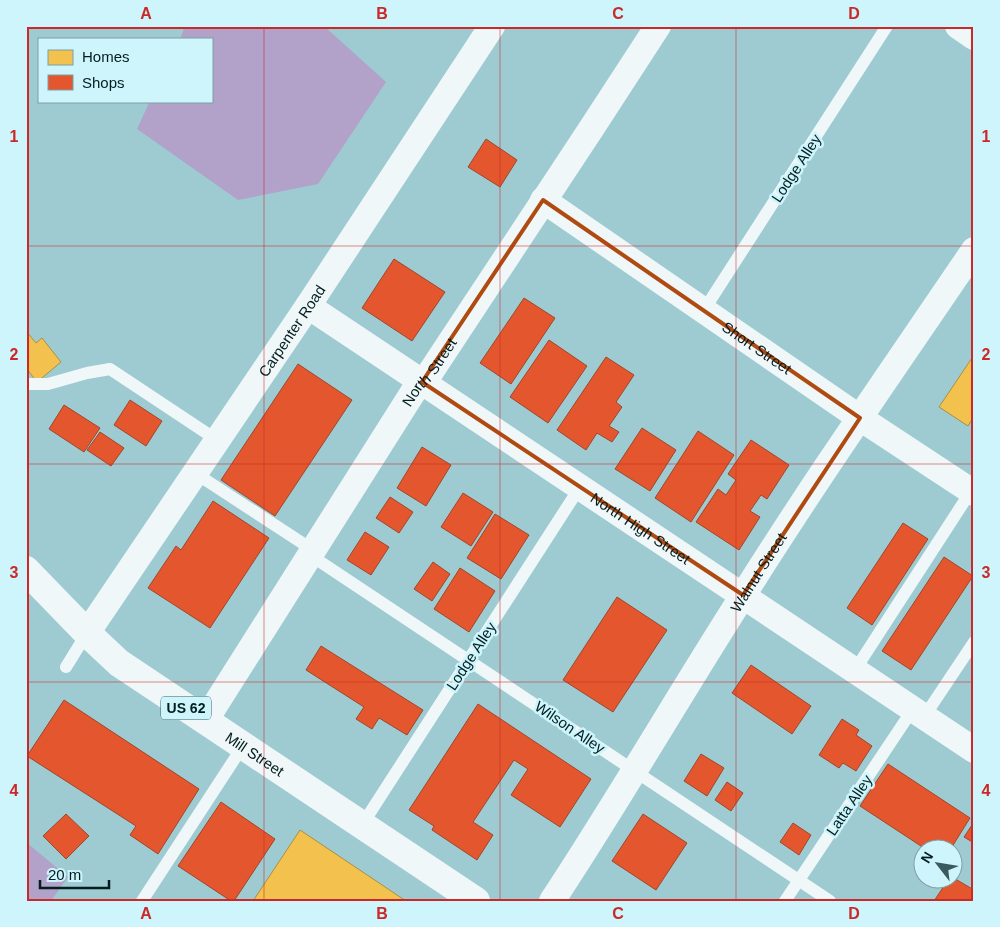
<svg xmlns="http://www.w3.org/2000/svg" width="1000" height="927" font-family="Arial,sans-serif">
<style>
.green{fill:#b2a1c9}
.homes{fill:#f2c14e;stroke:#aa9040}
.shops{fill:#e4572e;stroke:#a0462a}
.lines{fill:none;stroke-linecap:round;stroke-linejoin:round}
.lane{stroke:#f0f7f8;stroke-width:12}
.street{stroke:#f0f7f8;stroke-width:26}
.highway{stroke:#f0f7f8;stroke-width:28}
.marked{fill:none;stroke:#af4a11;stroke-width:4;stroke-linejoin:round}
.grid{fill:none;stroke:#cb2828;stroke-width:1;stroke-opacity:0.55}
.labels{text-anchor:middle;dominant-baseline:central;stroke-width:5;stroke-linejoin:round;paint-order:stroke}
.shield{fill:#cdf5fb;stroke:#405e62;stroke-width:1}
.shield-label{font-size:14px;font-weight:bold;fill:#031e21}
.street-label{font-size:15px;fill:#031e21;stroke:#cdf5fb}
.neatline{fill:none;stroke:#cb2828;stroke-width:2}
.grid-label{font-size:16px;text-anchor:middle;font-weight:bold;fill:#cb2828}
</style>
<rect width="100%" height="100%" fill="#9ecbd2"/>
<path class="green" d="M 185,26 L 324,26 L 386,82 L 318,184 L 238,200 L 137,129 L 150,101 L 211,101 L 211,39 L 180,39 Z
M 26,842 L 68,877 L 51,901 L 26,901 Z"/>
<path class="homes" d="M 26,331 L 36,343 L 42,338 L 61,362 L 37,382 L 26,368 Z
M 974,355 L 974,416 L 968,426 L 939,407 Z
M 300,830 L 406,901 L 253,901 Z"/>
<path class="shops" d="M 486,139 L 517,160 L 500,187 L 468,167 Z
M 394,259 L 445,292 L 412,341 L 362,308 Z
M 524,298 L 555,318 L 511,384 L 480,363 Z
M 549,340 L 587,366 L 548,423 L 510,397 Z
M 606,357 L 634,375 L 616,402 L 622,407 L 609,426 L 619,432 L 612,442 L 597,433 L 586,450 L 557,430 Z
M 298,364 L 352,400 L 275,516 L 221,480 Z
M 130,400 L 162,421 L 146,446 L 114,425 Z
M 64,405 L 100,428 L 84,452 L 49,429 Z
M 642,428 L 676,450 L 650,491 L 615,469 Z
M 698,431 L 734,455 L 691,522 L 655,498 Z
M 100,432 L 124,448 L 111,466 L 87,450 Z
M 751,440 L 789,465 L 767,499 L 761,495 L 750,511 L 760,517 L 739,550 L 696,522 L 718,489 L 726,495 L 736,480 L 728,474 Z
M 422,447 L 451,465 L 426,506 L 397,488 Z
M 463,493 L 493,512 L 471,546 L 441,527 Z
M 390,497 L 413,512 L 399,533 L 376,518 Z
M 213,501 L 269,538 L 210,628 L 148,588 L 176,546 L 181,550 Z
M 495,514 L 529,535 L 501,579 L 467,558 Z
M 903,523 L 928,539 L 872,625 L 847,608 Z
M 365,532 L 389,547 L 371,575 L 347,560 Z
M 944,557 L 973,576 L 911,670 L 882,651 Z
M 433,562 L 450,574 L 432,601 L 414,589 Z
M 460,568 L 495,591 L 469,632 L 434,609 Z
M 617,597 L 667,630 L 613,712 L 563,680 Z
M 321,646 L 423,710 L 407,735 L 379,718 L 372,729 L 356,719 L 364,707 L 306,670 Z
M 751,665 L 811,706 L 792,734 L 732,693 Z
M 64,700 L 199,789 L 158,854 L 130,835 L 136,826 L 27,756 Z
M 478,704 L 591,779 L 560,827 L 511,795 L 528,769 L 514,760 L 473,822 L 493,835 L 477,860 L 432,830 L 434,826 L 409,810 Z
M 842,719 L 859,730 L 856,735 L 872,746 L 856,771 L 843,763 L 839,768 L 819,755 Z
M 701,754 L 724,768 L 707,796 L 684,781 Z
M 888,764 L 970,818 L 950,850 L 927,850 L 860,806 Z
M 727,782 L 743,793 L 731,811 L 715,800 Z
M 221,802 L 275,839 L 234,901 L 231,901 L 178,866 Z
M 66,814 L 89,836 L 66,859 L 43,836 Z
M 643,814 L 687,843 L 656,890 L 612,861 Z
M 974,822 L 974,843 L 964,837 Z
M 793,823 L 811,835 L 799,855 L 780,842 Z
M 952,877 L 974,890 L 974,901 L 934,901 L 948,880 L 952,880 Z"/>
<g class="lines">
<path class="lane" d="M 704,310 L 887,26
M 26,384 L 48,384 L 87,373 L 110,369 L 217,440
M 195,473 L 313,550
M 310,555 L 830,901
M 66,667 L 87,633
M 855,670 L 971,491
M 924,717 L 974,642
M 362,825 L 580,487
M 142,901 L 243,746
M 785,901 L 913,709"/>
<g class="street">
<path d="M 958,26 L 974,37"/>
<path id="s1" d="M 543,200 L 860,418 L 974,493"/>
<path id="s2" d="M 308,306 L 974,750"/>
<path id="s3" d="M 87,633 L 308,306 L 492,26"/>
<path id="s4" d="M 205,721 L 417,386 L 428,376 L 591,129 L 658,26"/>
<path id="s5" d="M 552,901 C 618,801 678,697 742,597 C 816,479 896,365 974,250"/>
</g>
<path class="highway" id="s6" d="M 26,570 L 87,633 L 119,663 L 476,901"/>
</g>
<path class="marked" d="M 543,200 L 860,418 L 743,595 L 422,382 Z"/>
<path class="grid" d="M 264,26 L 264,901M 500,26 L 500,901M 736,26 L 736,901M 26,246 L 974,246M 26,464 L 974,464M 26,682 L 974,682"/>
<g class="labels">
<rect class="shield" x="161" y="696.5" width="50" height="23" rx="4"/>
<g class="shield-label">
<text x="186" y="708">US 62</text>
</g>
<g class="street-label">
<text transform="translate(796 168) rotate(-57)">Lodge Alley</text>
<text stroke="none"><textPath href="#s3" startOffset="365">Carpenter Road</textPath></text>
<text stroke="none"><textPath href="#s1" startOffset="260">Short Street</textPath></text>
<text stroke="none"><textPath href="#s4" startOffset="415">North Street</textPath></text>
<text stroke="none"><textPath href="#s2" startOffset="400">North High Street</textPath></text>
<text stroke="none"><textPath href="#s5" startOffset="388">Walnut Street</textPath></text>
<text transform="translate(471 656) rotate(-57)">Lodge Alley</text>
<text transform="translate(570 727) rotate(34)">Wilson Alley</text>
<text stroke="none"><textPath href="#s6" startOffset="295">Mill Street</textPath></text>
<text transform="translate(849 805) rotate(-56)">Latta Alley</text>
</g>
</g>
<rect width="1000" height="927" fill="none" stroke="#cdf5fb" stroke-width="55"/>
<rect x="38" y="38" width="175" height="65" fill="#cdf5fb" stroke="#7c9fa4"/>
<rect x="48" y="50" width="25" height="15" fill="#f2c14e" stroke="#7c9fa4"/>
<text x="82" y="62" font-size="15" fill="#031e21">Homes</text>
<rect x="48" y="75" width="25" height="15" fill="#e4572e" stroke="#7c9fa4"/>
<text x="82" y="88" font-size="15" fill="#031e21">Shops</text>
<g transform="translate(938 864) rotate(301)"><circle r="24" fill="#cdf5fb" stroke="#7c9fa4"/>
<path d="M0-4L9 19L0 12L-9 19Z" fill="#395b5f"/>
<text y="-8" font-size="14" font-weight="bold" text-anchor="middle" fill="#031e21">N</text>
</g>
<path d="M40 880v8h69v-8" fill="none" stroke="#031e21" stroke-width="2.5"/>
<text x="48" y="880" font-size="15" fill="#031e21" stroke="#cdf5fb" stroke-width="4" paint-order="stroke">20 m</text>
<rect x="28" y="28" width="944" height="872" class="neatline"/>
<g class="grid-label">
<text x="146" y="19">A</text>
<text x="382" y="19">B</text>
<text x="618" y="19">C</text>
<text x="854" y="19">D</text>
<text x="14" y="142">1</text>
<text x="986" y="142">1</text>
<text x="14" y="360">2</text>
<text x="986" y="360">2</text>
<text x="14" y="578">3</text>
<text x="986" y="578">3</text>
<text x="14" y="796">4</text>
<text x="986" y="796">4</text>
<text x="146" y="919">A</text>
<text x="382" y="919">B</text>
<text x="618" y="919">C</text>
<text x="854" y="919">D</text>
</g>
</svg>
